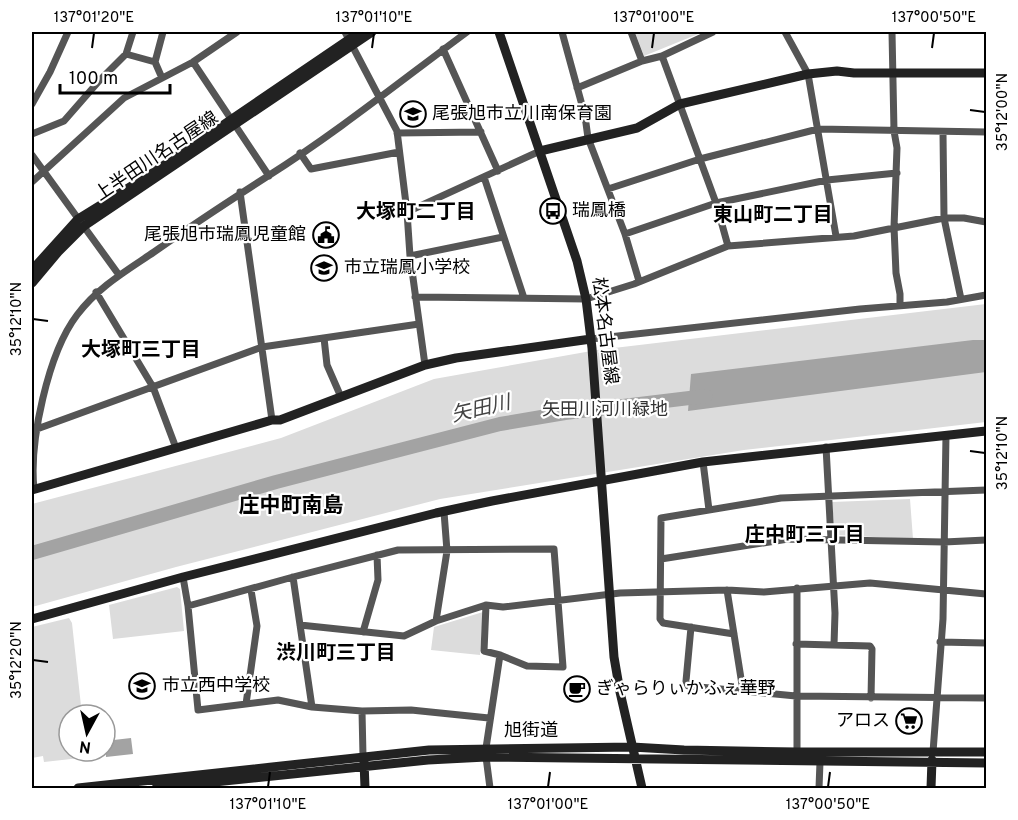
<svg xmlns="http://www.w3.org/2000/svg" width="1018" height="820" font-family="Overpass,'Noto Sans JP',sans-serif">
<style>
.green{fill:#dcdcdc}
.water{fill:#a3a3a3}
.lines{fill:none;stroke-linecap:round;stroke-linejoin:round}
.river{stroke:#a3a3a3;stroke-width:14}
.street{stroke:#555;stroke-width:7}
.secondary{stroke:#222;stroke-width:9}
.ticks{fill:none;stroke:#000;stroke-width:2}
.labels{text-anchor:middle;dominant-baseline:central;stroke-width:4.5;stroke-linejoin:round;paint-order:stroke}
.poi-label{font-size:18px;fill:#000;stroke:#fff;text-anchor:start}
.street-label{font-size:18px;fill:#000;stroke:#fff}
.park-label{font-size:18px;fill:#333;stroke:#fff}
.neighbourhood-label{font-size:20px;font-weight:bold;fill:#000;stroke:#fff}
.water-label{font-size:20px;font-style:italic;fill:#444;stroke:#fff}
.quarter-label{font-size:21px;font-weight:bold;fill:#000;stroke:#fff}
.neatline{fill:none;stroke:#000;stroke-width:2}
.ticks-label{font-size:15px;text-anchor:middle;fill:#000}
</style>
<rect width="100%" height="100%" fill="#fff"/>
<path class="green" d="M 635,32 L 703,32 L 644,56 Z
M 986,304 L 986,422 L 744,450 L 440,499 L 176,567 L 32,607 L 32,504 L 281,438 L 434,379 L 597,350 Z
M 910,499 L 913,539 L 835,535 L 832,502 Z
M 177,587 L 180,589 L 184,631 L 113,639 L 109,605 Z
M 483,612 L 480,655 L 431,650 L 434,627 Z
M 69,618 L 72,623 L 82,715 L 69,715 L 69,751 L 79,751 L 80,758 L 44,762 L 43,756 L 32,758 L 32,627 Z"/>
<path class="water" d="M 973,340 L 986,340 L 986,372 L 688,411 L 691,374 Z
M 131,738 L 133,754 L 106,757 L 105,741 Z"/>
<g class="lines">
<path class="river" d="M 32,553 L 276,482 L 500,424 L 565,413 L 706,396"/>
<path class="street" d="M 345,32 L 397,131 L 407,212 L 410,256 L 425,365
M 562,32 L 585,116 L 588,138 L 625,234 L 639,281
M 631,32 L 642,61
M 785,32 L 808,74 L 836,236
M 892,32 L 894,131 L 897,148 L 894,227 L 896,273 L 900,294 L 900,305
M 443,49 L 498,171
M 126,54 L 155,62
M 662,56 L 716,203 L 728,246
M 193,62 L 269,176
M 162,78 L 155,62 L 163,32
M 577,88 L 642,61 L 662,56 L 713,32
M 32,104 L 50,72 L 68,32
M 397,133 L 481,132
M 943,133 L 944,218 L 961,299
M 32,134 L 64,121 L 99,81 L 126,54 L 133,32
M 300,153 L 311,169 L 399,152
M 32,155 L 119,275
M 484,177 L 524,298
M 32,182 L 124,98 L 193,62 L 237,32
M 608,189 L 700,159 L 818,129 L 986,132
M 240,192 L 272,420
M 407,212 L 540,151
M 625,234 L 716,203 L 827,180 L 897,173
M 410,256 L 503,237
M 96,292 L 153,387 L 176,448
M 415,297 L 586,299 L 634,284 L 728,246 L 854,236 L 944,218 L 964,218 L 986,222
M 324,338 L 327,365 L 341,397
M 591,339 L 860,309 L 947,302 L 986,295
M 37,429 L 262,347 L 419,324
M 826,447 L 835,613 L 834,645
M 703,462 L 709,510
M 34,489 C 29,442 48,353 77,315 C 98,287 126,271 154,252 C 191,226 229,201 268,176 C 336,133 402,80 467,32
M 661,559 L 788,539 L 944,542 L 986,540
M 183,577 L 188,606 L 198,710 L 278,700 L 312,707 L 362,711 L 411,710 L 489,718
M 293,577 L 312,707
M 797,588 L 797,752
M 727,590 L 743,691
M 188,606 L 293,577 L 398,550 L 554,549 L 563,667 L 527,666 L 500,655 L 484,651 L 486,605
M 436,621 L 447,551 L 444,512
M 300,625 L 404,636 L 436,621 L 486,605 L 503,607 L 620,593 L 727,590 L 764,592 L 870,583 L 986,594
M 691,627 L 686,681 L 688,686 L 796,696 L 986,698
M 363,632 L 378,580 L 377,555
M 734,634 L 663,623 L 660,619 L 661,518 L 781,498 L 986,490
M 940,642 L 986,643
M 796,644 L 870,646 L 872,649 L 871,698
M 246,704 L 257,626 L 251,590
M 362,711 L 363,756
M 486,748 L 500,655
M 933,752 L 943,619 L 946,435
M 486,757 L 490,788
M 819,788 L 820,762"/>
<path class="secondary" d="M 499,32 L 577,261 L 586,299 L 592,348 L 614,657 L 620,692 L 642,788
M 540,151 L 637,128 L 680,104 L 808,74 L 837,71 L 854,73 L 986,73
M 32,270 L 78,219 L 154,172 L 360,32
M 32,283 L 58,252 L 84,226 L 372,32
M 32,490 L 272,420 L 280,420 L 425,365 L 456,358 L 591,339
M 32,619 L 183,577 L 436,513 L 492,501 L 703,462 L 986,431
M 364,761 L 365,788
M 78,788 L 429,750 L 632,747 L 684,750 L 797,752 L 986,752
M 156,788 L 428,760 L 486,757 L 986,763
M 931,788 L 932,760"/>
</g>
<path class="ticks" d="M 92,48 L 94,33M 372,48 L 374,33M 652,48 L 654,33M 932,48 L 934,33M 970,110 L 985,112M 33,319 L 48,321M 970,451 L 985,453M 33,660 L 48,662M 268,787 L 270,772M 548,787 L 550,772M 828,787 L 830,772"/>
<defs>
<g id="school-ring" transform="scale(1.35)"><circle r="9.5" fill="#fff" stroke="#000" stroke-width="1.5"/><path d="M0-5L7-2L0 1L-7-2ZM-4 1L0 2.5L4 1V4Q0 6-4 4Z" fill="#000"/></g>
<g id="bus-ring" transform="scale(1.35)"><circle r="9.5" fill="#fff" stroke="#000" stroke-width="1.5"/><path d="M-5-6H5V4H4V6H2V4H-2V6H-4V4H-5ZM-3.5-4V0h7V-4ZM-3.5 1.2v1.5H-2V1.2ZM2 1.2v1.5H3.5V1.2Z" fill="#000"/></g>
<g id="civic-ring" transform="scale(1.35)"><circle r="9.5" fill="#fff" stroke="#000" stroke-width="1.5"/><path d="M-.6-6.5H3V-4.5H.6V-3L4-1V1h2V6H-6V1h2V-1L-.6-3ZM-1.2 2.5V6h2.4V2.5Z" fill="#000"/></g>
<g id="cafe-ring" transform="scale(1.35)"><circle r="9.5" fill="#fff" stroke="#000" stroke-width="1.5"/><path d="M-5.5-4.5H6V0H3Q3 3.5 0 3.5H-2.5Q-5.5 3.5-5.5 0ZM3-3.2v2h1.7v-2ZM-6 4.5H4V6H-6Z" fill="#000"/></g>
<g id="supermarket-ring" transform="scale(1.35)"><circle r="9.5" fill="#fff" stroke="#000" stroke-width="1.5"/><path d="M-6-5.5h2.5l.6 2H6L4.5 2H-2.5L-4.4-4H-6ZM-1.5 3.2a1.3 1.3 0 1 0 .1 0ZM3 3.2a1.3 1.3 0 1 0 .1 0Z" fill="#000"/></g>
</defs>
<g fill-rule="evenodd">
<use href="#school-ring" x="413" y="114"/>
<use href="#bus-ring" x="553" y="211"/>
<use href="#civic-ring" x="326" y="235"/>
<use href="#school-ring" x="324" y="268"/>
<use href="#school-ring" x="142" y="686"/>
<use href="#cafe-ring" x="577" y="689"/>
<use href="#supermarket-ring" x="909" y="721"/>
</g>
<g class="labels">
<g class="poi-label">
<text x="432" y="114">尾張旭市立川南保育園</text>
<text x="572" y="211">瑞鳳橋</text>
<text x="306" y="235" text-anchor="end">尾張旭市瑞鳳児童館</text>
<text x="344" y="268">市立瑞鳳小学校</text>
<text x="162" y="686">市立西中学校</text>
<text x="596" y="689">ぎゃらりぃかふぇ華野</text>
<text x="890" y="721" text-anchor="end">アロス</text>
</g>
<g class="street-label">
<text transform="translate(157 157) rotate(-34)">上半田川名古屋線</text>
<text transform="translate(604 331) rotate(83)">松本名古屋線</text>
<text x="531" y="731">旭街道</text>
</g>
<g class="park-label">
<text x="605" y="410">矢田川河川緑地</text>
</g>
<g class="neighbourhood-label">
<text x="416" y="213">大塚町二丁目</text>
<text x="773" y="216">東山町二丁目</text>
<text x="141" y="351">大塚町三丁目</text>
<text x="805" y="536">庄中町三丁目</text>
<text x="336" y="654">渋川町三丁目</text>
</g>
<g class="water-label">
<text transform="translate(481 410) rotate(-13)">矢田川</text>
</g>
<g class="quarter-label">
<text x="291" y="506">庄中町南島</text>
</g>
</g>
<rect width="1018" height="820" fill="none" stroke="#ffffff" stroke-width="66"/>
<g transform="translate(87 733) rotate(188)"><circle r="28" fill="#ffffff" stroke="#999999" stroke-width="1.5"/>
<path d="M0-4.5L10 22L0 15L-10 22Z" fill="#000000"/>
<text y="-9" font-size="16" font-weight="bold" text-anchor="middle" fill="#000000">N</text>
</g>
<path d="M60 84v9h110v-9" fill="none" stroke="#000000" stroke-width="3"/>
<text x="69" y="84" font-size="18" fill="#000000" stroke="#ffffff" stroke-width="4.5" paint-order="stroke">100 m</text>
<rect x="33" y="33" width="952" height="754" class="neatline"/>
<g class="ticks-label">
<text x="94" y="22">137°01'20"E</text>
<text x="374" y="22">137°01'10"E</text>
<text x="654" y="22">137°01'00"E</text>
<text x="934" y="22">137°00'50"E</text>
<text transform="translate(1002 112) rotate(-90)" y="5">35°12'00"N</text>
<text transform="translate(16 319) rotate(-90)" y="5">35°12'10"N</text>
<text transform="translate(1002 453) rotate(-90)" y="5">35°12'10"N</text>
<text transform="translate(16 660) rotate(-90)" y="5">35°12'20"N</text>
<text x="268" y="809">137°01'10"E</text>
<text x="548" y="809">137°01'00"E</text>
<text x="828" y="809">137°00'50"E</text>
</g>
</svg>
